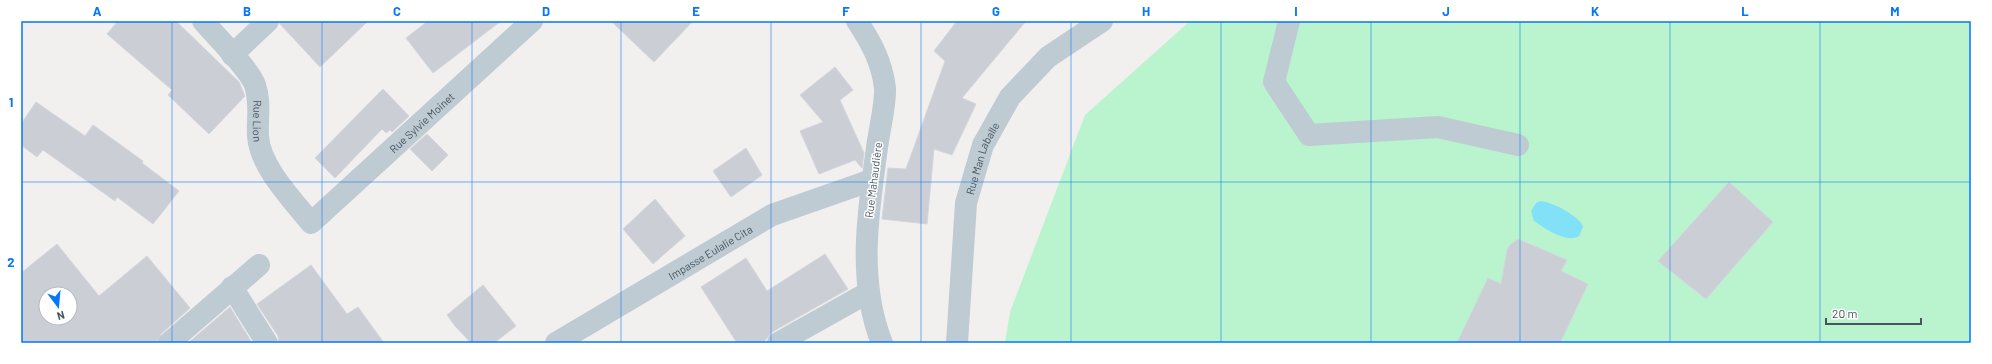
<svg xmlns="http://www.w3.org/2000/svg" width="1992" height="364" font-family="Barlow,sans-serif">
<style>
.green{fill:#b9f4ce}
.water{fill:#82e1f6}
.building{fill:#cbced5;stroke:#d3d6dc;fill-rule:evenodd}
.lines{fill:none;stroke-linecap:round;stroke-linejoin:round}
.minor{stroke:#bfcbd3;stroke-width:22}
.grid{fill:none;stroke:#0577f7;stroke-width:1;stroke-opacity:0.55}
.labels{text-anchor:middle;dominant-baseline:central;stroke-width:3;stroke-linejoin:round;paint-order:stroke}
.street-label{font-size:11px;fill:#45545f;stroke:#fff}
.neatline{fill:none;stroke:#0577f7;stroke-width:1.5}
.grid-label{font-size:13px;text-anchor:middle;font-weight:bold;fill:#0577f7}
</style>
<rect width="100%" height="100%" fill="#f2efef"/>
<path class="green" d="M 1190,21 L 1971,21 L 1971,343 L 1005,343 L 1010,312 L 1085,115 Z"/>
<path class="water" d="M 1540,201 C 1551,201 1581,217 1583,227 L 1579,236 C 1567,244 1544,228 1534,221 L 1531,211 L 1536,203 Z"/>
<path class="building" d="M 118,21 L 176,21 L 239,82 L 245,96 L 209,134 L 168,95 L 172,90 L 107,34 Z
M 280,21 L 368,21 L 320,67 L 280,24 Z
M 428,21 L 501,21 L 433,73 L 406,38 Z
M 611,21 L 693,21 L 654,62 Z
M 957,21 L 1026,21 L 962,98 L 976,104 L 952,155 L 934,149 L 927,224 L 882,219 L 888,168 L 906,169 L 945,61 L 934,51 Z
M 835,67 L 853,90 L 840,100 L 864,153 L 862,168 L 855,160 L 819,174 L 800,131 L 823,122 L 800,95 Z
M 383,89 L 409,116 L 392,132 L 390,130 L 386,133 L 382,129 L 335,178 L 315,158 Z
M 36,102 L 85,136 L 93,125 L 143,161 L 142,163 L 179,191 L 153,224 L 117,197 L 115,201 L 43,150 L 37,157 L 21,145 L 21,124 Z
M 427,134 L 448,155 L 432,171 L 410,149 Z
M 746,148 L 762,175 L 731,197 L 713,171 Z
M 1729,182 L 1773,222 L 1706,299 L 1658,261 Z
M 655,199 L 685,236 L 653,264 L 623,229 Z
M 1518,239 L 1567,260 L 1561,271 L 1588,284 L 1560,343 L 1457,343 L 1488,278 L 1501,284 L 1507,250 L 1510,245 Z
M 57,244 L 99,296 L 147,256 L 190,308 L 161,334 L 157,343 L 21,343 L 21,273 ZM 46,294 L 70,294 L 70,318 L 46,318 Z
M 825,254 L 848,289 L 772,332 L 763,343 L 737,343 L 701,287 L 746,258 L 767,291 Z
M 311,265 L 347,314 L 358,307 L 384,343 L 279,343 L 278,336 L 257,304 Z
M 483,285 L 516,326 L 494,343 L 471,343 L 455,326 L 447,315 Z
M 230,307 L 252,343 L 188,343 Z"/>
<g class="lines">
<g class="minor">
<path id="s1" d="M 203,21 C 215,35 250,70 255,85 C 261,103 257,118 258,136 C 260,167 292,199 311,223 L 532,21"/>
<path d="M 857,21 C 871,42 882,62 885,88 C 886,103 879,131 877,148 C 868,212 857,281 882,343"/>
<path d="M 1289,21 L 1274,82 L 1309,135 L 1438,127 L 1518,145"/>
<path d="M 232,55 L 268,21"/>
<path d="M 232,287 L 267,343"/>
<path d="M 169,343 L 259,265"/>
<path id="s2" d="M 556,343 L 772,215 L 872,180"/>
<path d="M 778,343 L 869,292"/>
<path id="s3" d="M 957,343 L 966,203 L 983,145 L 1010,97 L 1048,57 L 1102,21"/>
</g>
</g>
<path class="grid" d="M 172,21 L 172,343M 322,21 L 322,343M 472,21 L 472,343M 621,21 L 621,343M 771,21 L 771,343M 921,21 L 921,343M 1071,21 L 1071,343M 1221,21 L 1221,343M 1371,21 L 1371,343M 1520,21 L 1520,343M 1670,21 L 1670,343M 1820,21 L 1820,343M 21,182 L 1971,182"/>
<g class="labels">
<g class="street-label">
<text stroke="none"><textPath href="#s1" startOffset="119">Rue Lion</textPath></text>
<text stroke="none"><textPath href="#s1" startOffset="387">Rue Sylvie Moinet</textPath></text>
<text stroke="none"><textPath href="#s3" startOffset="188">Rue Man Laballe</textPath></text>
<text transform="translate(873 180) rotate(-83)">Rue Mahaudière</text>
<text stroke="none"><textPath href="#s2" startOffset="179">Impasse Eulalie Cita</textPath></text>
</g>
</g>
<rect width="1992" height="364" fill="none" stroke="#ffffff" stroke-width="44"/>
<g transform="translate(58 306) rotate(164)"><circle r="19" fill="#ffffff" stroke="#b5bbbf"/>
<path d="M0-3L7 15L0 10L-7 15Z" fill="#0577f7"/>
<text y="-6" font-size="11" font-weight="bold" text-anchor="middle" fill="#45545f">N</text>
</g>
<path d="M1826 318v6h95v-6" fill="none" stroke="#45545f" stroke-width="2"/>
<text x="1832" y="318" font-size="12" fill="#45545f" stroke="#ffffff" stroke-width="3" paint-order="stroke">20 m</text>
<rect x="22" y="22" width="1948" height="320" class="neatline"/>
<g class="grid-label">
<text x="97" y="16">A</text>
<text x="247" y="16">B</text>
<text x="397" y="16">C</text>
<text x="546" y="16">D</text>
<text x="696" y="16">E</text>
<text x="846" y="16">F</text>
<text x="996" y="16">G</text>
<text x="1146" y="16">H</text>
<text x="1296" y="16">I</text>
<text x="1446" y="16">J</text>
<text x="1595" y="16">K</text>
<text x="1745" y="16">L</text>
<text x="1895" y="16">M</text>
<text x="11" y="107">1</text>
<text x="11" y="267">2</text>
</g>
</svg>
